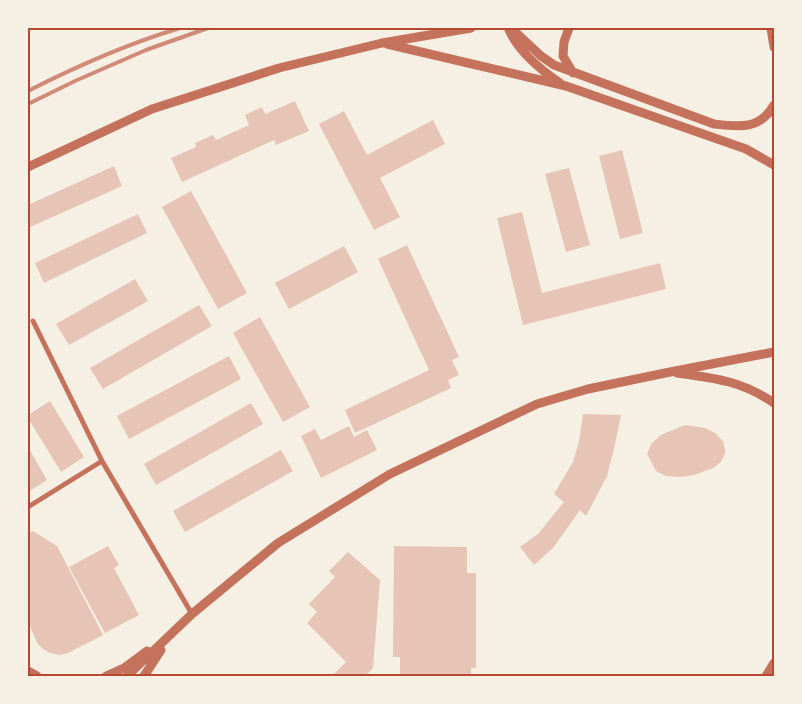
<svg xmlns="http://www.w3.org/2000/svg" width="802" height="704" font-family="'Crimson Pro',serif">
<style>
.building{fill:#e6c5b7}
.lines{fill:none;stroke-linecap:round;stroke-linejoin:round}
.minor{stroke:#c5725c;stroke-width:5}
.tertiary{stroke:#c5725c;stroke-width:9}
.rail{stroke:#cf8b77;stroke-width:4}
.neatline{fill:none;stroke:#b5482f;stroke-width:2}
</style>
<rect width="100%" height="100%" fill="#f6efe4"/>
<path class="building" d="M 295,101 L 309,131 L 276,145 L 274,140 L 182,182 L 171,158 L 196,147 L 195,143 L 213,135 L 216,140 L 249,125 L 245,115 L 262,107 L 265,114 Z
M 344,111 L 367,155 L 433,120 L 445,144 L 380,178 L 400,217 L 374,230 L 319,124 Z
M 622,150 L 643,233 L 620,239 L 599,156 Z
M 114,166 L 122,186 L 28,228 L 28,205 Z
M 569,168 L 590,245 L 566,252 L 545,174 Z
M 191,191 L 247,293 L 218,309 L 162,207 Z
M 522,212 L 542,293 L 660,263 L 666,289 L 523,325 L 497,218 Z
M 138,214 L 147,233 L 44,283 L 35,263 Z
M 407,245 L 459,357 L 452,360 L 459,375 L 448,380 L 451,388 L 355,433 L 345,410 L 429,370 L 378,259 Z
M 344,246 L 358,272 L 289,309 L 275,283 Z
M 135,279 L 148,301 L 69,345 L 56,324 Z
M 199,305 L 212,326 L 103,389 L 90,368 Z
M 260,317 L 310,407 L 283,422 L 233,333 Z
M 229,356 L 241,379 L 129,439 L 117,416 Z
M 50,401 L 84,457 L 61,472 L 28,418 L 28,415 Z
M 251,403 L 263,424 L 156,485 L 144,464 Z
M 583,414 L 621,415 L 614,449 L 607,476 L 586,516 L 580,510 L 553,548 L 534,565 L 520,547 L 538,534 L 564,502 L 554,494 L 573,462 L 579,441 Z
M 685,425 L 705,428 L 715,433 L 723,441 L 725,449 L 725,453 L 721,462 L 713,468 L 694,475 L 682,477 L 666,476 L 656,471 L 647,454 L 651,444 L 661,435 Z
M 349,426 L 354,437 L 367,430 L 377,450 L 321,478 L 301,436 L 315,429 L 321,440 Z
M 28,447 L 47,480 L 28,492 Z
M 281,450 L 293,471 L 185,532 L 173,511 Z
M 33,531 L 57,546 L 103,635 L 68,653 L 59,655 L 50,653 L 43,649 L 37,643 L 28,621 L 28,534 Z
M 108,546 L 119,565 L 114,568 L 139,615 L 105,633 L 69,567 Z
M 394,546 L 467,547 L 467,573 L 476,573 L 476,668 L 471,668 L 471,676 L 406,676 L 406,675 L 400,675 L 400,657 L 393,657 Z
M 348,552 L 380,580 L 373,668 L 365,676 L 332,676 L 346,662 L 307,623 L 317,612 L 309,604 L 335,577 L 329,571 Z"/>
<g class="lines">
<path class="minor" d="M 33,321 L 102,461 L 192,614
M 28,507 L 102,461"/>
<path class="tertiary" d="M 511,28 L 541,56 L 554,65 L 714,124 C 739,127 760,130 774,105
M 569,28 L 564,42 L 563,56 L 573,73
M 771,28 L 774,47
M 509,30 C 519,52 541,70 560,83
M 387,44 L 566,86 L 746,149 L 774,165
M 28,167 L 152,109 L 279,68 L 382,43 L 471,28
M 677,373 C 715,378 742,381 774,403
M 28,671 L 37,676
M 106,676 L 124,668 L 147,651
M 127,676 L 192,614 L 278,543 L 390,474 L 537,404 L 588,389 L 670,372 L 774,352
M 144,676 L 161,650
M 766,676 L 774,663"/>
<path class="rail" d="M 28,91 C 77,66 127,44 180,28
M 28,104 L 75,81 L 146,50 L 208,28"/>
</g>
<rect width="802" height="704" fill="none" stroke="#f6efe4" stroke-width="58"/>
<rect x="29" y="29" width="744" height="646" class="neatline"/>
</svg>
